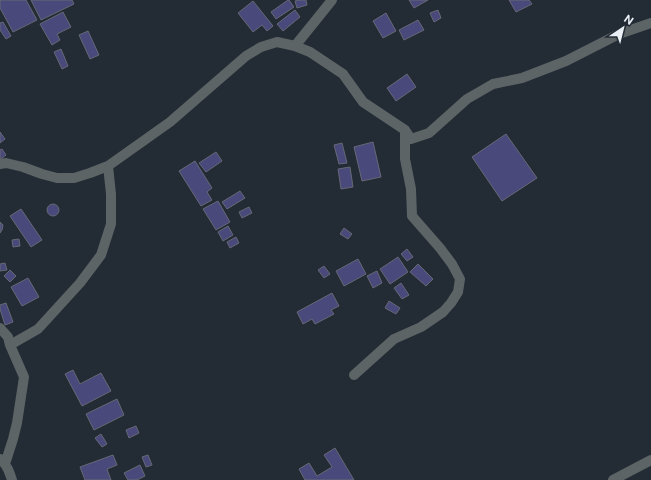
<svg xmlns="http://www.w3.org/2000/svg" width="651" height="480" font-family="'Public Sans',sans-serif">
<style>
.building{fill:#4a497b;stroke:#676875}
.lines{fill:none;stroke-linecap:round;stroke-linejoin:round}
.minor{stroke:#5d6466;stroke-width:10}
</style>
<rect width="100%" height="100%" fill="#232b35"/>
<path class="building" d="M 0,0 L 26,0 L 37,20 L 13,32 L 0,8 Z
M 31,0 L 72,0 L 74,4 L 41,20 Z
M 288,0 L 289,0 L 294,7 L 276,19 L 271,12 Z
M 299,0 L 306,0 L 307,5 L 297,8 L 295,1 Z
M 409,0 L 428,0 L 414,8 Z
M 509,0 L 529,0 L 532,4 L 516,12 Z
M 253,1 L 273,26 L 267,31 L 262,25 L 253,32 L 238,13 Z
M 295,10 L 300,17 L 283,31 L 277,24 Z
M 438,10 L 441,18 L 434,22 L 430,13 Z
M 63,12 L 71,27 L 57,34 L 60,40 L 52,45 L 40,24 Z
M 386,13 L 396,31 L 383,38 L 373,21 Z
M 418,20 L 424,30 L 404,40 L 399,30 Z
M 3,22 L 11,36 L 6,39 L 0,30 L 0,23 Z
M 88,31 L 99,55 L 90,59 L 79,35 Z
M 61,49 L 68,66 L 62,69 L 54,52 Z
M 407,74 L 416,87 L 396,101 L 387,88 Z
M 0,132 L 5,139 L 0,143 Z
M 506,134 L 537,178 L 502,201 L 472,157 Z
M 373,142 L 381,177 L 362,181 L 354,147 Z
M 342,143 L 347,163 L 339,164 L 334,145 Z
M 2,149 L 6,155 L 1,159 L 0,157 L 0,150 Z
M 216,152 L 222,161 L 206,172 L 199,163 Z
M 195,161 L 212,188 L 207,192 L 212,200 L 201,206 L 179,171 Z
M 350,167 L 353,187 L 341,189 L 338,169 Z
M 240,191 L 245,198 L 227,209 L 222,202 Z
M 218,201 L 230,222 L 216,230 L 203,209 Z
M47 210a6 6 0 1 1 12 0a6 6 0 1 1-12 0Z
M 249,207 L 252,213 L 242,218 L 239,212 Z
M 21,209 L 42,240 L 31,247 L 10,216 Z
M 0,222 L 3,225 L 2,230 L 0,233 Z
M 228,226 L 233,235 L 223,241 L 218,232 Z
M 344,228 L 352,234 L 348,239 L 340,234 Z
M 236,237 L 239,243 L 230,248 L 227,242 Z
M 19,239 L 20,246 L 13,247 L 12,240 Z
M 407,249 L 413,257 L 407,261 L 401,254 Z
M 398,257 L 408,272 L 390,284 L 380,269 Z
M 358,259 L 366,274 L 344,286 L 336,271 Z
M 5,263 L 7,270 L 0,271 L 0,264 Z
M 418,264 L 433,279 L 426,286 L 410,272 Z
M 324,266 L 330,274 L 324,278 L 318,270 Z
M 10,270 L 16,276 L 10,282 L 4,276 Z
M 377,271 L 382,283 L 373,288 L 367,276 Z
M 28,278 L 39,297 L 22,306 L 11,287 Z
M 401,283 L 409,295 L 402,299 L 394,288 Z
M 332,293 L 339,306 L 331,310 L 334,314 L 315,324 L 312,319 L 303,324 L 297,312 Z
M 389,301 L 400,308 L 396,314 L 385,308 Z
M 6,303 L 13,322 L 5,325 L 0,309 L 0,305 Z
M 73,370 L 80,384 L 101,373 L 111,391 L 82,406 L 65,374 Z
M 117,399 L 124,415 L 94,430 L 86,414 Z
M 136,426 L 139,433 L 129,438 L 126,430 Z
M 101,434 L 107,444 L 102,447 L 95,438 Z
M 335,448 L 354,480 L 305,480 L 299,469 L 309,463 L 317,476 L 332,467 L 324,455 Z
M 113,455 L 117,465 L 107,469 L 111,480 L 85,480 L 80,467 Z
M 148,455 L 152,465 L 146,467 L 142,457 Z
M 140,465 L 145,476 L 137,480 L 128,480 L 124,473 Z"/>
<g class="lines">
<path class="minor" d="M 295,46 L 332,0
M 0,164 L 6,163 L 23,167 L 42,174 L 57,178 L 74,178 L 90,173 L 108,166 L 170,122 L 246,56 L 261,47 L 277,42 L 295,46 L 310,52 L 343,74 L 363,102 L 405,130 L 411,139 L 429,133 L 467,99 L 493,84 L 522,78 L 566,61 L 619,34 L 651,23
M 0,328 L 8,337 L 10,345 L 24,377 L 17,423 L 13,439 L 5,464
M 10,345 L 38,329 L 80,283 L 101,255 L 111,224 L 111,194 L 108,166
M 354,375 L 394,339 L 421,327 L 443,312 L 451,303 L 458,292 L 460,279 L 452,264 L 440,248 L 412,216 L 411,189 L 405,159 L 405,130
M 0,459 C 7,465 9,471 12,480
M 613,480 L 651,460"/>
</g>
<g transform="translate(623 28) rotate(35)" stroke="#232b35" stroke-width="3" paint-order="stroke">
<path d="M0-3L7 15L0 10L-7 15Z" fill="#eaf0f6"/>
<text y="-6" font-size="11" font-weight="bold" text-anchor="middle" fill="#eaf0f6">N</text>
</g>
</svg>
